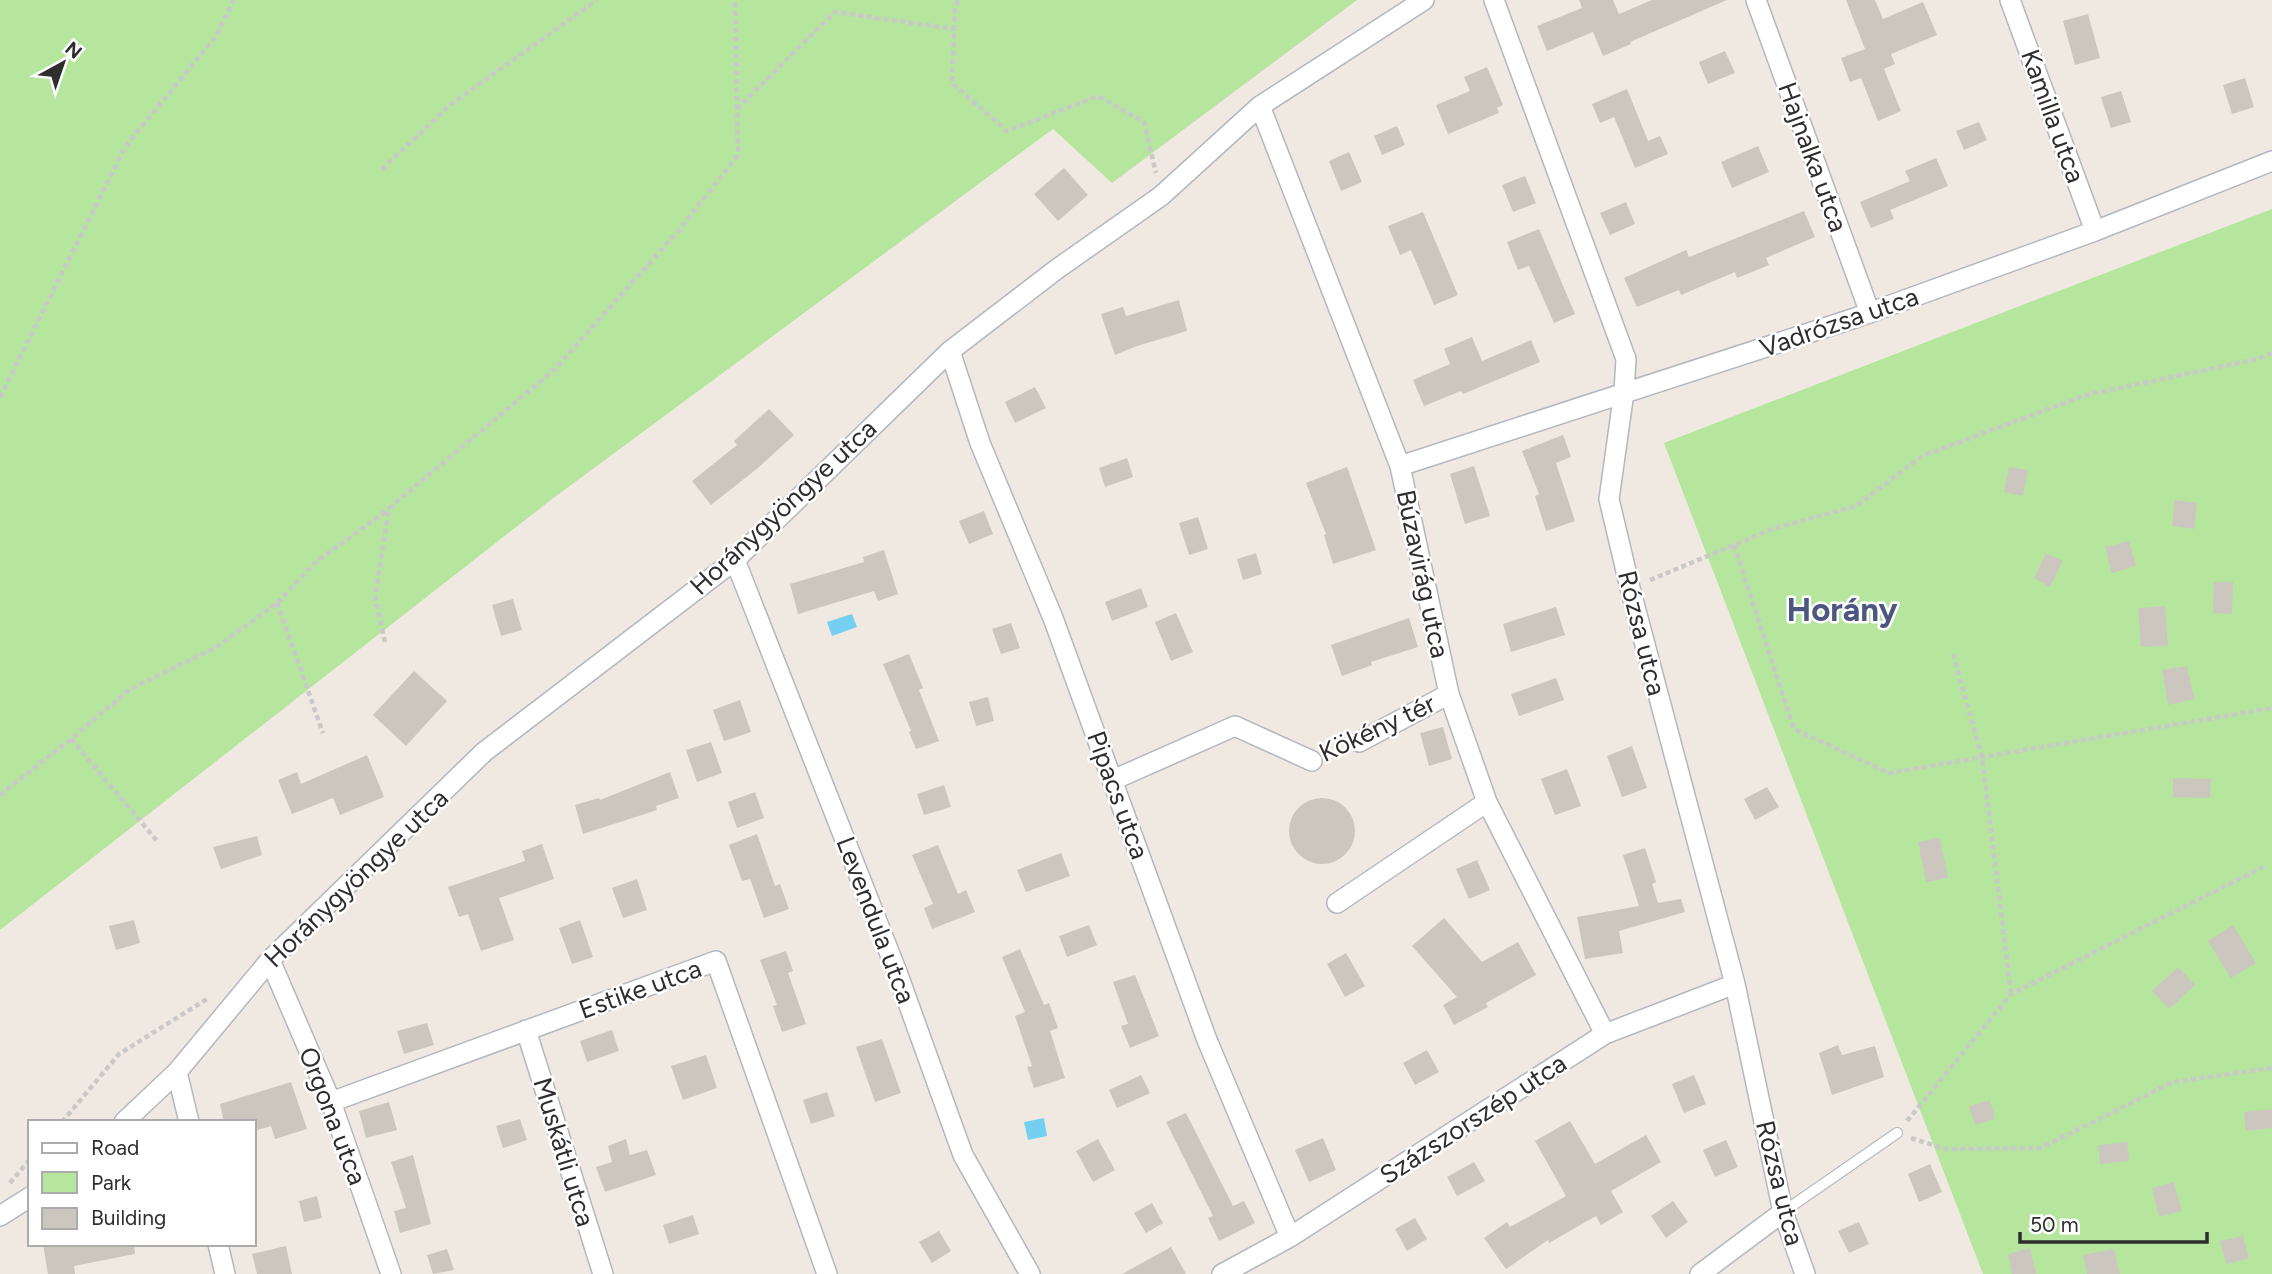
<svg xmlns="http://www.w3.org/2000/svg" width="2272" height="1274" font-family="Figtree,sans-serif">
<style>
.green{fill:#b6e59e}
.water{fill:#75cff0}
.building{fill:#cbc7bf}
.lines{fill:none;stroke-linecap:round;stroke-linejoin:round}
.service-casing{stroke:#b4b7c1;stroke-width:12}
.minor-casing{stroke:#b4b7c1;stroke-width:22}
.path{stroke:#c9c9c9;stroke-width:4.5;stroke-dasharray:5 3.5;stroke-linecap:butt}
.service{stroke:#fff;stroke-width:10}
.minor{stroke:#fff;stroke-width:19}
.labels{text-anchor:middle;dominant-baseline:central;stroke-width:5;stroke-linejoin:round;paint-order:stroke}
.street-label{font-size:26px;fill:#2e2e2e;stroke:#fff}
.district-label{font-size:33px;font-weight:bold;fill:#4d5680;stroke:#fff}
</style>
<rect width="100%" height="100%" fill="#efe9e1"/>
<path class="green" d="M 0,0 L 1357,0 L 1112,183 L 1053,129 L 552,499 L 0,930 Z
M 2272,209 L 2272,1274 L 1983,1274 L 1664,443 Z"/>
<path class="water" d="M 852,614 L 857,627 L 832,636 L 827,622 Z
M 1044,1118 L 1047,1136 L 1028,1140 L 1024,1122 Z"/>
<path class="building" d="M 1579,0 L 1613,0 L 1619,14 L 1652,0 L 1727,0 L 1630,42 L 1631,44 L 1603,56 L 1593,32 L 1547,51 L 1537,26 L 1582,8 Z
M 1846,0 L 1875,0 L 1883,19 L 1923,2 L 1937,35 L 1891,54 L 1895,64 L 1884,69 L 1901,111 L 1878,121 L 1861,78 L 1850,82 L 1841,58 L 1865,49 Z
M 2088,14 L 2100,58 L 2075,65 L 2063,21 Z
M 1725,51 L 1735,73 L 1708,84 L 1699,62 Z
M 1487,67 L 1503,105 L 1497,108 L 1499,113 L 1448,134 L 1436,105 L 1470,91 L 1464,77 Z
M 2245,78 L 2254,107 L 2232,114 L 2223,85 Z
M 1627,89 L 1648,141 L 1660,136 L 1668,154 L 1635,168 L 1614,117 L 1600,123 L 1592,104 Z
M 2121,91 L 2131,122 L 2111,128 L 2101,97 Z
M 1979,122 L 1987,140 L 1964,150 L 1956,131 Z
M 1397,126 L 1405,145 L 1382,155 L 1374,136 Z
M 1758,146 L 1769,172 L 1732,188 L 1721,162 Z
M 1349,152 L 1362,182 L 1341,191 L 1329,161 Z
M 1936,158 L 1948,186 L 1890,210 L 1894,219 L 1871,228 L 1860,202 L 1910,181 L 1905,171 Z
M 1064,168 L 1088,195 L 1058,221 L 1034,194 Z
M 1525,176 L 1536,203 L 1513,212 L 1502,185 Z
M 1626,202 L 1635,224 L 1610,235 L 1600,213 Z
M 1804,211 L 1815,237 L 1766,258 L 1769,265 L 1737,278 L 1735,272 L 1681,295 L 1679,290 L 1637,307 L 1624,278 L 1686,250 L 1689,257 Z
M 1423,212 L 1458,295 L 1434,305 L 1411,250 L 1400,255 L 1388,226 Z
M 1539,229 L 1575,314 L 1554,323 L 1529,266 L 1518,270 L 1507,242 Z
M 1179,300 L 1187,331 L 1137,346 L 1115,355 L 1101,314 L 1123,307 L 1126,316 Z
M 1472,337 L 1482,361 L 1531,340 L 1540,362 L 1463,394 L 1461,391 L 1424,406 L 1413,380 L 1450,364 L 1444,349 Z
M 1035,387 L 1046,408 L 1015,423 L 1005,402 Z
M 769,409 L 794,435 L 758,468 L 711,505 L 692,481 L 737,445 L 734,441 Z
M 1563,435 L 1571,457 L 1556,463 L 1575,521 L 1546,531 L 1535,496 L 1539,494 L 1522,451 Z
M 1127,458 L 1133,477 L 1105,487 L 1099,468 Z
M 1474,466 L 1490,516 L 1465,524 L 1450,474 Z
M 1347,467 L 1376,550 L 1333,564 L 1324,535 L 1326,534 L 1306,483 Z
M 2009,467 L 2028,470 L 2023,496 L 2004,492 Z
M 2175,500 L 2197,503 L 2194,529 L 2172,526 Z
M 984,511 L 993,534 L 969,544 L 959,521 Z
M 1198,517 L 1208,549 L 1189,555 L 1179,523 Z
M 2129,541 L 2136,566 L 2112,573 L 2105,547 Z
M 884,550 L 898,594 L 878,601 L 874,591 L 798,614 L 790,584 L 864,562 L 863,557 Z
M 1256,553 L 1262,574 L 1243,580 L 1237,559 Z
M 2046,553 L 2063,561 L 2050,587 L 2034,578 Z
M 2214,582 L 2233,582 L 2232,614 L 2213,613 Z
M 1141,588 L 1148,607 L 1112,621 L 1105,602 Z
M 513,599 L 522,630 L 501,636 L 492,605 Z
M 2165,606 L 2168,646 L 2141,647 L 2138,608 Z
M 1556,607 L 1565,635 L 1511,652 L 1503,624 Z
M 1176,613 L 1193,652 L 1171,661 L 1155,622 Z
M 1409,618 L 1418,647 L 1371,662 L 1372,665 L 1342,676 L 1331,645 Z
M 1011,623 L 1020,648 L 1001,654 L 992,629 Z
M 909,654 L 923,688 L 919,690 L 939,741 L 916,749 L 909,732 L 911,731 L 883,664 Z
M 2187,666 L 2194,699 L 2168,705 L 2162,670 Z
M 414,671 L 447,701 L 406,746 L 373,715 Z
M 1556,678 L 1564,700 L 1519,716 L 1511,694 Z
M 988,697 L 994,721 L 976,726 L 969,702 Z
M 740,700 L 751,732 L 724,741 L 713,710 Z
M 1443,727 L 1452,759 L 1429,766 L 1420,733 Z
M 711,742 L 722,773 L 697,782 L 686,750 Z
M 1632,746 L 1647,788 L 1622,797 L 1607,756 Z
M 367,755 L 384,797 L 340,815 L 333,798 L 292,814 L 278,780 L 297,772 L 301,784 Z
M 1567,769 L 1581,806 L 1555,815 L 1541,779 Z
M 670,772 L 679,798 L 656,806 L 657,810 L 583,834 L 575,805 L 599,798 L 600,800 Z
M 2173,778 L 2211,779 L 2210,798 L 2173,797 Z
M 944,785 L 951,807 L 924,815 L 917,794 Z
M 1767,787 L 1779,807 L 1755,820 L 1744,799 Z
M 755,792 L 764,818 L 737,828 L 728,802 Z
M1289 831a33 33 0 1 1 66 0a33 33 0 1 1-66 0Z
M 757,834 L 775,886 L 780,884 L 789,909 L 764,918 L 750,879 L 742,881 L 729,845 Z
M 257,836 L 262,855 L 221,869 L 213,847 Z
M 1940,838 L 1948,878 L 1926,882 L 1918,842 Z
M 542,844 L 554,879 L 499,898 L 514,940 L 481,951 L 468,914 L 459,917 L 448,887 L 525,861 L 522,851 Z
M 938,845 L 958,894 L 966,890 L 975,912 L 932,929 L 924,908 L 933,904 L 912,855 Z
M 1645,848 L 1656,882 L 1652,884 L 1658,903 L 1681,899 L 1685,912 L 1619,931 L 1623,953 L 1585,959 L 1577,917 L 1639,906 L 1623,855 Z
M 1061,853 L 1070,876 L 1026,892 L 1017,870 Z
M 1477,860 L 1490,890 L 1469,899 L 1456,869 Z
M 637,879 L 647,910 L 623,918 L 612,888 Z
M 1444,918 L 1482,962 L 1518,942 L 1536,975 L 1486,1003 L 1488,1007 L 1454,1025 L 1443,1005 L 1457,997 L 1412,946 Z
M 134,920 L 140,943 L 116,950 L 109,926 Z
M 580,920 L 593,957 L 572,964 L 559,928 Z
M 1089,925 L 1097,945 L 1067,957 L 1059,936 Z
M 2233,925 L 2256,963 L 2231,978 L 2208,941 Z
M 1020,949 L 1044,1005 L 1049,1003 L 1058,1028 L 1050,1031 L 1065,1078 L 1034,1088 L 1027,1067 L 1032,1066 L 1015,1016 L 1025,1012 L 1002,957 Z
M 786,951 L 793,971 L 788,973 L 806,1024 L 782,1032 L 773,1006 L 777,1005 L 760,960 Z
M 1346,953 L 1365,986 L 1345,997 L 1327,964 Z
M 2178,967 L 2195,985 L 2169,1009 L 2152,991 Z
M 1135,975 L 1159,1036 L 1130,1048 L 1121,1026 L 1128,1024 L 1113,982 Z
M 427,1023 L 434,1045 L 404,1054 L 397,1031 Z
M 612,1030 L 619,1051 L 587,1062 L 580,1041 Z
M 882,1039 L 901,1093 L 875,1102 L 856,1047 Z
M 1838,1045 L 1842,1055 L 1875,1046 L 1884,1077 L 1832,1095 L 1819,1053 Z
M 1427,1050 L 1439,1072 L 1415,1085 L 1403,1063 Z
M 706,1055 L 717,1088 L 683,1100 L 671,1066 Z
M 1141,1075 L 1150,1093 L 1117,1108 L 1109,1090 Z
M 1694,1075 L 1706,1104 L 1684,1113 L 1672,1084 Z
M 291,1082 L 307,1129 L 275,1139 L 271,1126 L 254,1131 L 254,1122 L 224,1122 L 220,1104 Z
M 827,1092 L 835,1116 L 811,1124 L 803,1100 Z
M 1990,1100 L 1995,1119 L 1975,1125 L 1969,1106 Z
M 389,1102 L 397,1130 L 366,1138 L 359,1111 Z
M 2272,1109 L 2272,1128 L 2246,1131 L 2244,1112 Z
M 1186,1113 L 1233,1206 L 1244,1201 L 1255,1223 L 1219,1241 L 1208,1218 L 1213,1216 L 1166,1122 Z
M 520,1119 L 527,1140 L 503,1148 L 496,1126 Z
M 1570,1121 L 1595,1164 L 1646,1135 L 1661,1162 L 1611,1191 L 1623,1212 L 1601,1225 L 1596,1216 L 1549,1243 L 1548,1240 L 1506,1269 L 1484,1238 L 1507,1222 L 1510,1227 L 1566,1196 L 1535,1141 Z
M 1323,1138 L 1336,1170 L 1309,1182 L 1295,1150 Z
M 626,1139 L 630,1155 L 647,1150 L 656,1175 L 605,1192 L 596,1167 L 612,1162 L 608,1146 Z
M 1098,1139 L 1115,1170 L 1093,1182 L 1076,1151 Z
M 1726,1140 L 1738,1167 L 1715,1177 L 1703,1150 Z
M 2127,1142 L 2129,1161 L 2100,1164 L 2098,1145 Z
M 413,1155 L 431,1224 L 400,1233 L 394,1211 L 406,1208 L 391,1162 Z
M 1474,1162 L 1485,1181 L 1457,1196 L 1447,1177 Z
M 1930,1164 L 1942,1192 L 1919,1202 L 1908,1174 Z
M 2174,1182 L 2182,1211 L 2159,1217 L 2152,1188 Z
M 317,1196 L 322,1218 L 304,1222 L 299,1201 Z
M 1673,1201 L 1688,1222 L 1666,1238 L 1651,1216 Z
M 1152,1203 L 1163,1223 L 1146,1233 L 1134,1213 Z
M 693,1215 L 699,1234 L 669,1244 L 663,1225 Z
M 1415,1218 L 1427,1239 L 1407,1251 L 1395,1229 Z
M 1859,1222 L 1869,1244 L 1849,1253 L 1838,1231 Z
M 939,1231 L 951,1251 L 932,1263 L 919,1242 Z
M 2243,1236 L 2249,1258 L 2226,1264 L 2220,1241 Z
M 43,1244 L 134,1244 L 135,1254 L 74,1266 L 75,1274 L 48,1274 Z
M 286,1246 L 292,1274 L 257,1274 L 252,1254 Z
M 1171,1247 L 1186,1274 L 1122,1274 Z
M 2030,1248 L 2036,1274 L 2012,1274 L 2008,1254 Z
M 447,1249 L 454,1270 L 433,1274 L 427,1255 Z
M 2114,1249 L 2120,1274 L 2087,1274 L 2083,1255 Z"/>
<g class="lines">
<g class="service-casing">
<path id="service" d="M 1783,1212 L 1897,1133"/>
</g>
<g class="minor-casing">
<path id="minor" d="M 1494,0 L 1626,359 L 1624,392 L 1609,499 L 1630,588 L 1735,984 L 1783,1212 L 1805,1274
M 1756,0 L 1870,313
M 2010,0 L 2095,231
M 1260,106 L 1400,466 L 1449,694 L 1487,802 L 1605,1034
M 950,351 L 980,443 L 1053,618 L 1207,1040 L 1290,1237
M 1400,466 L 1855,318 L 2095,231 L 2272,161
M 735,560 L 897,972 L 963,1155 L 1030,1274
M 1359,742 L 1449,694
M 1113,780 L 1235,726 L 1312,761
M 1337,903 L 1487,802
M 270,960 L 331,1102 L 391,1274
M 526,1030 L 603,1274
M 177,1072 L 189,1122
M 331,1102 L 716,961 L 827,1274
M 124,1122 L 177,1072 L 270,960 L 484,752 L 735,560 L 950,351 L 1057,269 L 1161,196 L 1260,106 L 1424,0
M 0,1216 L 30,1197
M 218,1244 L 225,1274
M 1222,1274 L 1290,1237 L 1605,1034 L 1735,984
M 1700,1274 L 1783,1212"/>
</g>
<path class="path" d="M 958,0 L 955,11 L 952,83 L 1007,131 L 1098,96 L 1144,122 L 1156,173
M 737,109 L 835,12 L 954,29
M 382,169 L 450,105 L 597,0
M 0,397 L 125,147 L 216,36 L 234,0
M 1734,545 L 1794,729 L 1889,773 L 2272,708
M 1650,580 L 1775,528 L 1856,506 L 1922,456 L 2086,395 L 2257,359 L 2272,353
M 277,603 L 323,733
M 385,642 L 375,597 L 389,508 L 554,370 L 679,230 L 738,155 L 735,0
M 1953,654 L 1982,757 L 2011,994
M 71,739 L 158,842
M 0,795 L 71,739 L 130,689 L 215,648 L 277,603 L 317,561 L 389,509
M 1907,1121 L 2011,994 L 2267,865
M 62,1122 L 119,1054 L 207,999
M 1911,1138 L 1946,1149 L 2041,1148 L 2173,1082 L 2272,1068
M 10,1183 L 30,1159"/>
<use href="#service" class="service"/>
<use href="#minor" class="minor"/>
</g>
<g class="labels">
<g class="street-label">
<text transform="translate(2053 116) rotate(70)">Kamilla utca</text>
<text transform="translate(1813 157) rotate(70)">Hajnalka utca</text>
<text transform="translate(1839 322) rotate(-19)">Vadrózsa utca</text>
<text transform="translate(783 507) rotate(-43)">Horánygyöngye utca</text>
<text transform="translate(1423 574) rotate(78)">Búzavirág utca</text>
<text transform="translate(1642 633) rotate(76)">Rózsa utca</text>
<text transform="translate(1377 728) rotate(-25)">Kökény tér</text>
<text transform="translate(1118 795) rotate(70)">Pipacs utca</text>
<text transform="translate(356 878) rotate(-44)">Horánygyöngye utca</text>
<text transform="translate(876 920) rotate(69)">Levendula utca</text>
<text transform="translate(640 989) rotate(-20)">Estike utca</text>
<text transform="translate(333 1116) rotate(69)">Orgona utca</text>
<text transform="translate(1473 1119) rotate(-33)">Százszorszép utca</text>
<text transform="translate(564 1152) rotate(73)">Muskátli utca</text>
<text transform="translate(1780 1183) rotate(76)">Rózsa utca</text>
</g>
<g class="district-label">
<text x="1842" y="609">Horány</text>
</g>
</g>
<rect x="28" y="1120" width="228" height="126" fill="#ffffff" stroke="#ababab" stroke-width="2"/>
<rect x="42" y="1143" width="35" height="10" fill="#ffffff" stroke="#ababab" stroke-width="2"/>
<text x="91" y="1155" font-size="21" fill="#2e2e2e">Road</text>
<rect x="42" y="1172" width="35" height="21" fill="#b6e59e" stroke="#ababab" stroke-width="2"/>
<text x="91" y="1190" font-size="21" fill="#2e2e2e">Park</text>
<rect x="42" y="1208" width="35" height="21" fill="#cbc7bf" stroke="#ababab" stroke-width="2"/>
<text x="91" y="1225" font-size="21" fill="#2e2e2e">Building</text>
<g transform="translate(63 63) rotate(40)" stroke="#ffffff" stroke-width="5" paint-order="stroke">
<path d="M0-5L12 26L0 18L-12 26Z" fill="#2e2e2e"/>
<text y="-10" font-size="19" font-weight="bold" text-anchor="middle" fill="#2e2e2e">N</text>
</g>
<path d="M2020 1232v10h187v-10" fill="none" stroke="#2e2e2e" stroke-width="3.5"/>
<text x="2030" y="1232" font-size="21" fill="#2e2e2e" stroke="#ffffff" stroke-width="5" paint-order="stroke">50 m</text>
</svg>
